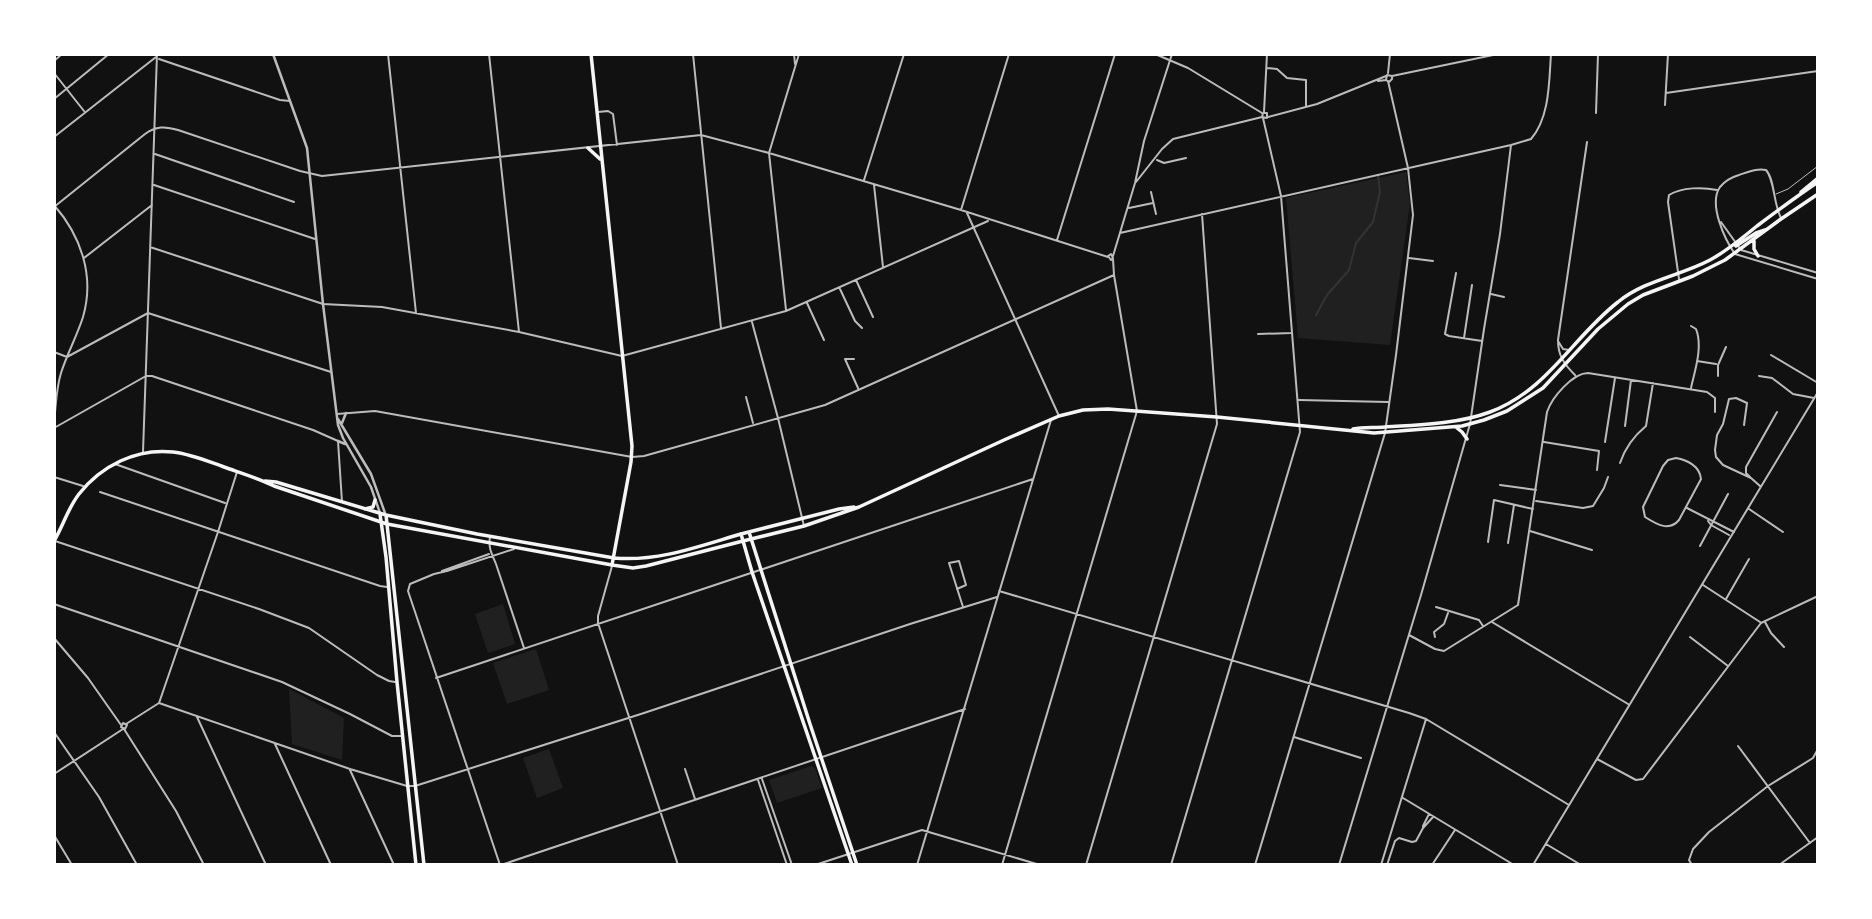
<svg xmlns="http://www.w3.org/2000/svg" width="1872" height="919" font-family="'Source Serif 4',serif">
<style>
.green{fill:#202020}
.lines{fill:none;stroke-linecap:round;stroke-linejoin:round}
.stream{stroke:#333;stroke-width:2}
.service{stroke:#bcbcbc;stroke-width:1}
.minor{stroke:#bcbcbc;stroke-width:2}
.tertiary{stroke:#bcbcbc;stroke-width:2.5}
.secondary{stroke:#f5f5f5;stroke-width:3.5}
.primary{stroke:#f5f5f5;stroke-width:3.5}
</style>
<rect width="100%" height="100%" fill="#111"/>
<path class="green" d="M 1406,172 L 1410,204 L 1390,345 L 1298,338 L 1286,198 Z
M 503,604 L 515,644 L 488,653 L 475,614 Z
M 536,649 L 549,690 L 507,704 L 493,663 Z
M 289,689 L 344,718 L 342,760 L 292,744 Z
M 549,749 L 563,788 L 537,798 L 523,758 Z
M 811,766 L 815,768 L 822,788 L 777,803 L 769,780 Z"/>
<g class="lines">
<path class="stream" d="M 1316,315 L 1327,295 L 1349,270 L 1356,243 L 1373,222 L 1380,192 L 1378,175"/>
<path class="service" d="M 1776,194 L 1788,189 L 1818,166"/>
<path class="minor" d="M 388,54 L 416,313
M 489,54 L 519,332
M 693,54 L 721,328
M 794,54 L 795,64
M 1155,54 L 1188,68 L 1262,113
M 159,59 L 280,100 L 290,101
M 54,61 L 62,54
M 1267,68 L 1277,69 L 1287,78 L 1306,80 L 1306,106
M 54,73 L 84,111
M 1388,73 L 1390,54
M 1392,76 L 1498,54
M 1378,81 L 1386,80 L 1389,82 L 1392,79 L 1392,76 L 1387,75 L 1386,80
M 1666,93 L 1818,71
M 54,99 L 109,54
M 1665,105 L 1668,54
M 598,112 L 608,111 L 613,114 L 617,145
M 1264,112 L 1267,54
M 1596,113 L 1598,54
M 1268,117 L 1317,104 L 1386,76
M 54,137 L 156,57
M 155,154 L 294,202
M 1157,160 L 1164,163 L 1186,158
M 864,180 L 904,54
M 1136,182 L 1162,149 L 1173,139 L 1262,117 L 1263,113 L 1267,113 L 1267,118 L 1262,117
M 154,185 L 315,239
M 874,185 L 883,267
M 1151,192 L 1156,214
M 54,205 C 81,236 95,276 83,317 C 77,336 67,354 61,373 C 56,389 56,406 54,422
M 54,207 L 145,134 C 156,126 165,126 178,130 L 300,171 L 322,176 L 701,135 L 769,153 L 961,210 L 1108,257
M 1129,208 L 1153,203
M 961,210 L 1009,54
M 967,213 L 1059,416
M 1781,218 C 1773,203 1775,180 1766,170 C 1757,168 1748,172 1739,175 C 1732,177 1725,181 1720,187 C 1708,204 1725,240 1735,254 L 1818,279
M 1721,222 L 1741,250 L 1818,273
M 1120,233 L 1511,145 L 1531,139 C 1550,117 1549,81 1551,54
M 1057,240 L 1115,54
M 150,247 L 323,304 L 382,307 L 519,332 L 622,356 L 786,311 L 988,221
M 1111,254 L 1113,258 L 1111,260 L 1108,256 Z
M 1113,256 L 1135,183 L 1144,141 L 1172,54
M 84,258 L 152,205
M 1409,258 L 1433,261
M 1456,273 L 1445,334 L 1449,336 L 1482,341
M 1679,279 L 1668,202 L 1669,195 C 1682,187 1703,187 1717,190
M 856,280 L 873,317
M 840,289 L 855,321 L 862,328
M 1491,294 L 1504,297
M 807,303 L 824,340
M 786,310 L 769,153 L 799,54
M 752,322 L 778,418 L 804,526
M 1258,334 L 1291,333
M 1464,338 L 1472,285
M 1558,341 L 1563,349 L 1569,350
M 54,352 L 67,357 L 148,313 L 331,372
M 1771,355 L 1818,383
M 854,359 L 845,359 L 858,388
M 1697,361 L 1716,364
M 1575,375 C 1564,364 1558,356 1558,340 L 1587,142
M 1718,376 L 1718,365 L 1726,347
M 1759,376 L 1772,378 L 1793,394 L 1814,398
M 1691,388 C 1695,370 1703,347 1696,329 L 1691,326
M 746,397 L 753,423
M 1299,400 L 1388,402
M 337,414 L 375,411 L 632,457 L 644,456 L 825,405 L 1114,275
M 1744,425 L 1747,403 L 1736,398 L 1729,399 L 1723,424 L 1717,435 L 1715,450 L 1716,457 L 1723,465 L 1751,478 L 1760,486
M 1625,426 L 1631,380
M 54,428 L 146,376 L 152,376 L 313,430 L 338,441 L 342,502
M 1544,442 L 1599,451 L 1597,470
M 1605,442 L 1615,378
M 143,452 L 157,54
M 1676,458 C 1687,460 1700,466 1701,479 L 1679,520 C 1669,532 1656,524 1645,517 L 1643,507 L 1663,466 L 1668,460 Z
M 1620,463 C 1625,448 1635,435 1646,426 L 1653,383
M 115,464 L 225,503
M 54,477 L 83,486
M 1750,477 L 1746,473 L 1746,467 L 1777,412
M 1500,485 L 1536,490
M 100,492 L 380,586 L 387,587
M 1536,501 L 1583,508 L 1593,506 L 1604,488 L 1608,477
M 1687,508 L 1734,532
M 1749,509 L 1783,532
M 1708,521 L 1711,525 L 1729,535
M 1530,531 L 1592,550
M 490,537 C 488,548 492,554 496,564 L 524,648
M 55,541 L 259,609 L 309,628 L 377,675 L 389,681 L 395,682
M 1488,542 L 1494,500 L 1533,509
M 1508,543 L 1514,505
M 1700,546 L 1728,494
M 612,566 L 598,616 L 598,623 L 678,865
M 442,571 L 489,554
M 1703,585 L 1760,622
M 957,589 L 966,585 L 959,561 L 949,563 L 963,607
M 999,591 L 1409,713 L 1426,719 L 1569,805
M 1726,599 L 1749,559
M 54,604 L 282,682 L 350,714 L 392,736 L 401,736
M 1436,607 L 1479,620 L 1483,626
M 1492,622 L 1628,704
M 1765,622 L 1771,633 L 1784,647
M 1409,635 L 1435,649 L 1444,651 L 1518,605 L 1547,412 C 1552,397 1573,373 1588,373 L 1707,392 L 1715,398 L 1715,412
M 1435,637 L 1434,632 L 1444,624 L 1448,613
M 1690,637 L 1728,666
M 54,638 L 88,678 L 121,725
M 436,678 L 1033,479
M 159,703 L 350,769 L 407,786 L 415,786 L 644,713 L 910,624 L 997,597
M 197,717 L 266,865
M 123,723 L 127,725 L 125,729 L 121,727 Z
M 126,724 L 159,703 L 218,532 L 237,472
M 124,729 L 176,811 L 204,865
M 54,732 L 99,797 L 137,865
M 1294,737 L 1361,758
M 275,744 L 331,865
M 1738,746 L 1810,843
M 1597,759 L 1636,780 L 1643,779 L 1761,623 L 1818,596
M 685,769 L 695,799
M 350,770 L 394,865
M 54,774 L 123,729
M 762,779 L 792,865
M 758,780 L 787,865
M 1403,798 L 1514,865
M 1423,828 L 1433,817
M 54,835 L 72,865
M 1546,844 L 1581,865
M 500,865 L 408,591 L 410,584 L 434,574 L 447,571 L 514,549
M 501,865 L 965,709
M 815,865 L 922,830 L 1040,865
M 917,865 L 1051,420
M 1002,865 L 1137,411 L 1114,275 L 1113,259
M 1086,865 L 1217,424 L 1202,214
M 1171,865 L 1300,432 L 1281,196 L 1263,118
M 1255,865 L 1385,433 L 1396,355 L 1413,215 L 1408,168 L 1388,81
M 1339,865 L 1421,595 L 1470,424 L 1484,329 L 1500,234 L 1511,145
M 1381,865 L 1426,719
M 1387,865 L 1395,841 L 1399,838 L 1412,842 L 1416,841 L 1423,828 L 1423,826 L 1429,814
M 1432,865 L 1455,830
M 1533,865 L 1818,392
M 1692,865 L 1689,860 L 1693,849 L 1709,832 L 1768,786 L 1813,758 L 1818,749
M 1779,865 L 1818,837"/>
<path class="tertiary" d="M 273,54 L 307,148 L 323,304 L 338,425 L 343,438 L 371,487 L 380,513
M 338,419 L 371,474 L 385,513
M 342,423 L 346,413
M 338,441 L 345,444"/>
<path class="secondary" d="M 591,54 L 632,446 L 631,462 L 612,565
M 588,148 L 600,159
M 1801,192 L 1818,178
M 265,481 L 276,482 L 386,515 L 477,534 L 614,558 C 658,562 700,546 741,534
M 365,509 L 373,507 L 375,500
M 380,514 L 386,557 L 397,682 L 416,865
M 386,515 L 424,865
M 54,541 C 63,526 68,508 79,494 C 101,466 136,448 173,452 C 191,454 207,461 224,467 C 241,473 258,478 274,486 L 387,524 L 612,565 L 633,568 L 646,566 L 743,541"/>
<path class="primary" d="M 1754,241 L 1754,249 L 1758,256
M 1736,246 L 1756,233 L 1765,230
M 1457,428 L 1462,432 L 1467,439
M 1353,429 C 1363,427 1374,428 1385,427 C 1418,425 1458,424 1490,412 C 1547,391 1573,337 1618,302 C 1645,280 1680,276 1710,260 C 1727,251 1742,238 1757,226 C 1777,211 1797,196 1818,182
M 749,532 L 810,724 L 857,865
M 743,541 L 804,526 L 859,507 L 1004,440 L 1059,416 L 1083,410 L 1108,409 L 1217,417 L 1374,433 L 1462,426 L 1484,420 L 1507,411 L 1543,388 L 1598,329 L 1628,304 L 1643,295 L 1693,276 L 1725,260 L 1781,219 L 1818,194
M 852,865 L 752,572 L 741,534 L 839,509 L 854,507"/>
</g>
<rect width="1872" height="919" fill="none" stroke="#ffffff" stroke-width="112"/>
</svg>
